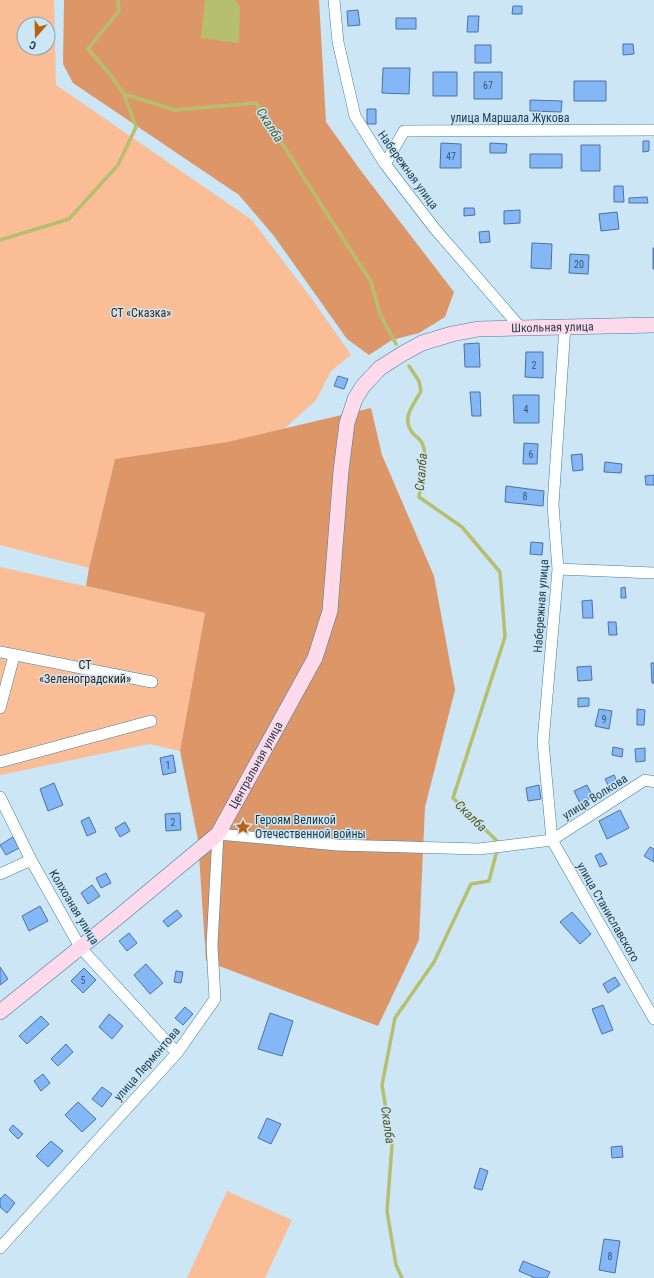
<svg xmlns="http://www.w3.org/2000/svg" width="654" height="1278" font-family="'Roboto Condensed',sans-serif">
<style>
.green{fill:#fbbd96;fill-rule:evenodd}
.forest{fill:#dc9668}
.water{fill:#b6bf6e}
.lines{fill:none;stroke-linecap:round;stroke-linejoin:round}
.stream{stroke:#b6bf6e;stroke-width:3.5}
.building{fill:#84b7f5;stroke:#4b72a2}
.street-casing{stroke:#3c80a3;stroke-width:12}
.secondary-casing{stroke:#3c80a3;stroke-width:16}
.street{stroke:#fff;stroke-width:11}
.secondary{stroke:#ffdaea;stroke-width:15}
.labels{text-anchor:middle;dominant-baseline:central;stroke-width:3;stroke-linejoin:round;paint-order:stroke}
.number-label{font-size:10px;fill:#385a76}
.street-label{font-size:12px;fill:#1f3b4b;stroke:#cce6f5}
.park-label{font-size:12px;fill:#412410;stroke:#cce6f5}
.poi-label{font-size:12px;fill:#1f3b4b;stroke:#cce6f5;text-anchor:start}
.water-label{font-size:13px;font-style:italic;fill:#52571c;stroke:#cce6f5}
</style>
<rect width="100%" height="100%" fill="#cce6f5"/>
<path class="green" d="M 0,0 L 54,0 L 56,85 L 252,220 L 312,299 L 351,355 L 331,371 L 316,400 L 284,429 L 227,442 L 115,459 L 89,568 L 0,545 ZM 24,24 L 48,24 L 48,48 L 24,48 Z
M 0,567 L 205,613 L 180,751 L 149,744 L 0,775 Z
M 227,1191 L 292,1220 L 265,1278 L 187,1278 Z"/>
<path class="forest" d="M 64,0 L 319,0 L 326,122 L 361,171 L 454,292 L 445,317 L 419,333 L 392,340 L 369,355 L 347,339 L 274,236 L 239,195 L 73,83 L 63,64 Z
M 371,408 L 382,455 L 434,576 L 455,690 L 425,807 L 419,940 L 378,1026 L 206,961 L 198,840 L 180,751 L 205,613 L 86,586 L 89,568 L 115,459 L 227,442 Z"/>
<path class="water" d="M 205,0 L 235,0 L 240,7 L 239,43 L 201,38 Z"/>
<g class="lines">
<path class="stream" d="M 118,0 L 119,11 L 88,49 L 109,73 L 124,94 L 175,110 L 256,103 L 371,282 L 380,314 L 396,344
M 0,240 L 69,219 L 118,165 L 136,127 L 124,94
M 402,1278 L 396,1265 L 387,1211 L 392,1145 L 382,1085 L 395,1018 L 434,962 L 471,884 L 489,881 L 499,843 L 453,798 L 505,637 L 500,572 L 462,527 L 419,497 C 421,483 429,456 422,443 C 420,438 414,436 412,432 C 401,417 414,405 421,391 L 419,381 L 409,366"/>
</g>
<path class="building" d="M 513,6 L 522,6 L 522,14 L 512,14 Z
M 358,10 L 360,25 L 348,26 L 347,11 Z
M 468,16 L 479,16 L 478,32 L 467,32 Z
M 396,18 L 416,18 L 416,29 L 396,29 Z
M 623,44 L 633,44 L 634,54 L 623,55 Z
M 475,45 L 491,45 L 491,63 L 475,63 Z
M 383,68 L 410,68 L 409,94 L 382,93 Z
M 433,72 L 457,72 L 457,96 L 433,96 Z
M 474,72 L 502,72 L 502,99 L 474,99 Z
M 574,81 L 606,81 L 606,101 L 574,101 Z
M 530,100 L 562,101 L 561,112 L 530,111 Z
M 367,109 L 376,109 L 376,124 L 367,124 Z
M 643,141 L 649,141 L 649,151 L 643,152 Z
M 441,143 L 461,144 L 461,168 L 440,168 Z
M 490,143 L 507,144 L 506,153 L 490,153 Z
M 581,145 L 600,145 L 600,171 L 581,171 Z
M 530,154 L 562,154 L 562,168 L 530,168 Z
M 614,186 L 623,186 L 624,202 L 614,202 Z
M 647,197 L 648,203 L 629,203 L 629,198 Z
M 464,208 L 474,208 L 475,215 L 464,216 Z
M 520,210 L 520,223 L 504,224 L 504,211 Z
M 617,212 L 619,229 L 601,231 L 599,214 Z
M 489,231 L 490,242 L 480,243 L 479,232 Z
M 532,243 L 552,244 L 551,269 L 531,268 Z
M 653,248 L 654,248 L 654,269 L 653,269 Z
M 570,254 L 589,255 L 588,274 L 569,273 Z
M 479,343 L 480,367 L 465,367 L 464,344 Z
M 526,352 L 543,352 L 543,378 L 525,377 Z
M 338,376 L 348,379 L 344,389 L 334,386 Z
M 470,392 L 480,392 L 481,416 L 472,416 Z
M 513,395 L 539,395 L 539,423 L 514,423 Z
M 524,443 L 538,444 L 537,464 L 523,464 Z
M 582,454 L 583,470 L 573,471 L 571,455 Z
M 605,462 L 622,464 L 621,473 L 604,472 Z
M 654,475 L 654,485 L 646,485 L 645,476 Z
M 506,486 L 544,491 L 543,506 L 505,502 Z
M 531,542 L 543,543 L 542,555 L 530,554 Z
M 625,587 L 626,598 L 621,598 L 621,588 Z
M 592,600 L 593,618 L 583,618 L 582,601 Z
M 608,622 L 616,622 L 617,635 L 609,635 Z
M 651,663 L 654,663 L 654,683 L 652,683 Z
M 591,666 L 592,680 L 578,681 L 577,667 Z
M 578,698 L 589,698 L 589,706 L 578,707 Z
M 599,709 L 612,711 L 609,729 L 595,726 Z
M 637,709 L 645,710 L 644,725 L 637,725 Z
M 613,747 L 623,749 L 622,757 L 612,755 Z
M 645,748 L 645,761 L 636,762 L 635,749 Z
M 173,755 L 176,772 L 163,775 L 160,758 Z
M 614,775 L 620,787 L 611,791 L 605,779 Z
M 54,783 L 63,805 L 48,811 L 40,789 Z
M 539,785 L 541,799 L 528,801 L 526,788 Z
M 587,785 L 593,797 L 580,803 L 574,791 Z
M 620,810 L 629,828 L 607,839 L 599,821 Z
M 180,813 L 181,830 L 166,831 L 165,814 Z
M 89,817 L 96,832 L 87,836 L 81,821 Z
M 125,822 L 130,831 L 120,837 L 115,828 Z
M 13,837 L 19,848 L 6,855 L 0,845 Z
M 650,847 L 654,849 L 654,862 L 644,856 Z
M 601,853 L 607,864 L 600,867 L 595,856 Z
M 106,873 L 111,883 L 101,888 L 96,878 Z
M 92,885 L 100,896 L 88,904 L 81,893 Z
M 40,906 L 48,921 L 29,931 L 22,916 Z
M 177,910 L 182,916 L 168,927 L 163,921 Z
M 572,912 L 591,934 L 580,944 L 560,922 Z
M 129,933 L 137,943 L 127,951 L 119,941 Z
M 146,964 L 163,983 L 150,994 L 134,975 Z
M 0,967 L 8,979 L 0,985 Z
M 84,968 L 96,980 L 83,993 L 71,981 Z
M 176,971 L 183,972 L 181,983 L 174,982 Z
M 615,977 L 620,985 L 608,993 L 603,984 Z
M 603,1005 L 613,1030 L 602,1034 L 592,1009 Z
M 185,1007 L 193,1014 L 183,1025 L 175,1018 Z
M 270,1013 L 293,1021 L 282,1056 L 258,1049 Z
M 109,1014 L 123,1026 L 112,1039 L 99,1027 Z
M 41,1016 L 49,1024 L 27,1044 L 19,1036 Z
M 66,1044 L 73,1052 L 58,1066 L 51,1059 Z
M 43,1074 L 50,1083 L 41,1091 L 34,1081 Z
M 102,1087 L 112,1094 L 102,1107 L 92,1099 Z
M 78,1102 L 96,1119 L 82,1132 L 65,1115 Z
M 267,1118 L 281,1124 L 271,1144 L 258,1138 Z
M 13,1125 L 23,1134 L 18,1139 L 9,1130 Z
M 51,1141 L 63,1151 L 48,1167 L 36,1156 Z
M 622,1146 L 623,1157 L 612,1158 L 611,1147 Z
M 480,1168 L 488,1171 L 482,1190 L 474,1188 Z
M 5,1194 L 15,1203 L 7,1213 L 0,1207 L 0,1199 Z
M 604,1239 L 620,1241 L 615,1273 L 599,1270 Z
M 523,1261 L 550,1272 L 547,1278 L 535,1278 L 519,1271 Z"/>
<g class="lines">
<g class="street-casing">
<path id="street" d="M 334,0 L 338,42 L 355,116 L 385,164 L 435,229 L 521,328
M 385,164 L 404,131 L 654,130
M 565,326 L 553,505 L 558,569 L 543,742 L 552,840 L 654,1019
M 558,569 L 654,573
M 0,652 L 152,682
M 0,708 L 14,656
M 0,762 L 151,721
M 0,797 L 31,860 L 80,947 L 177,1053
M 0,874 L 31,860
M 0,1248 L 177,1053 L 215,999 L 212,945 L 218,834 L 337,845 L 479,849 L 552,840 L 645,780 L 654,782"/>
</g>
<g class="secondary-casing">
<g id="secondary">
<path id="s1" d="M 0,1012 L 117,918 L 218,834 L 315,658 L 330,611 L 341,471 L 347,423 L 355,399 L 363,386 L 380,368 L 402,354 L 422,343 L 452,334 L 478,329 L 654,325"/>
</g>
</g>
<use href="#street" class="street"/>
<use href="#secondary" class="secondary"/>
</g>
<defs>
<g id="sight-bare" transform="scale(1.2)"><path d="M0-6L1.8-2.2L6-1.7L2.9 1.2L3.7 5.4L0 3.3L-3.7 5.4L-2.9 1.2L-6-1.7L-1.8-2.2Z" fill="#bd610c" stroke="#cce6f5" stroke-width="2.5" paint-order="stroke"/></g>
</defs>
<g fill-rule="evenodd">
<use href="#sight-bare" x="243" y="827"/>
</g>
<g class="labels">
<g class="number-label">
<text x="488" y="85">67</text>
<text x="451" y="156">47</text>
<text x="579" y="264">20</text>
<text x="534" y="365">2</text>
<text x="526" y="409">4</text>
<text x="531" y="454">6</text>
<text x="525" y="496">8</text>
<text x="604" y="719">9</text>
<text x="168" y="765">1</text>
<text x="173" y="822">2</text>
<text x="83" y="980">5</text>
<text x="610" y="1256">8</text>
</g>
<g class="street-label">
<text x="510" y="118">улица Маршала Жукова</text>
<text transform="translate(408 170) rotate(54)">Набережная улица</text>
<text stroke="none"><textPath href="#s1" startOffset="967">Школьная улица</textPath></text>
<text transform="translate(541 606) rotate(-86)">Набережная улица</text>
<text stroke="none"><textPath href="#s1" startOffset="360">Центральная улица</textPath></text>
<text transform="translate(595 797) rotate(-32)">улица Волкова</text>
<text transform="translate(74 907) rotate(59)">Колхозная улица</text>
<text transform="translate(608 912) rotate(60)">улица Станиславского</text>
<text transform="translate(147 1064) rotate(-49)">улица Лермонтова</text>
</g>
<g class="park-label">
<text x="141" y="313">СТ «Сказка»</text>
<text x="85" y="665">СТ<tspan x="85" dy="14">«Зеленоградский»</tspan></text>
</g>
<g class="poi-label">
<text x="255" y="820">Героям Великой<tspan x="255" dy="14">Отечественной войны</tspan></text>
</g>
<g class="water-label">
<text transform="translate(270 125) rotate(57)">Скалба</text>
<text transform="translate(421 472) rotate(-85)">Скалба</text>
<text transform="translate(471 816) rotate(44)">Скалба</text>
<text transform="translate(388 1125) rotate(82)">Скалба</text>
</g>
</g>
<g transform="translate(36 36) rotate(200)"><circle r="19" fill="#cce6f5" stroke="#87a2b1"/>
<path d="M0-3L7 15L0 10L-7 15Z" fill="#bd610c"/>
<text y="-6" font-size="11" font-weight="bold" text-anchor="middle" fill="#1f3b4b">С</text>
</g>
</svg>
